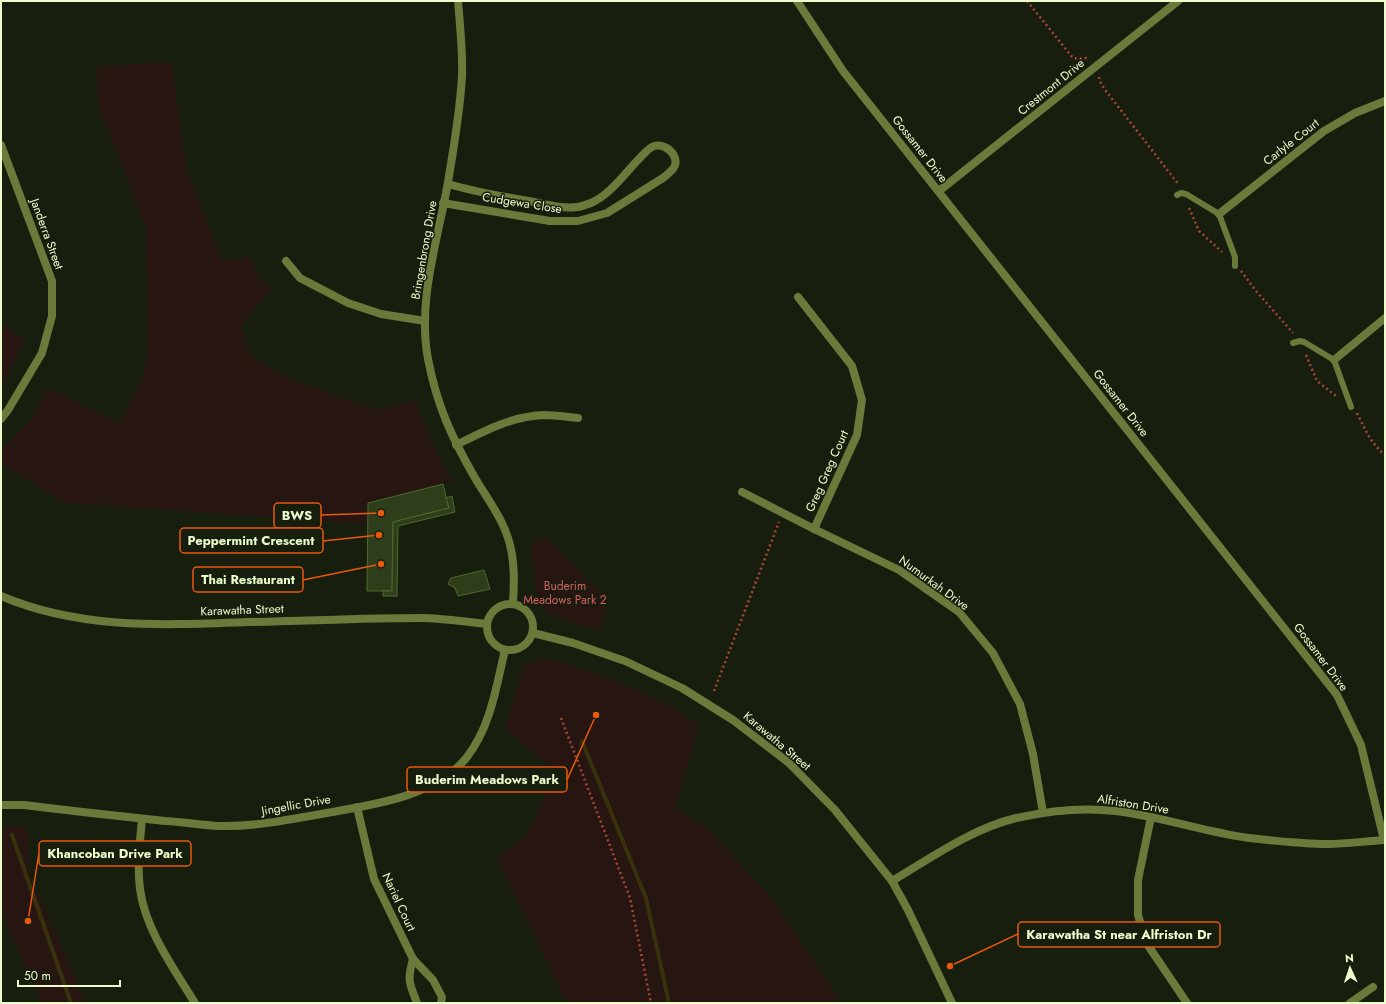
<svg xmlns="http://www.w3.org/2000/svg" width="1386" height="1004" font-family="Jost,sans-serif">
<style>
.green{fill:#271511}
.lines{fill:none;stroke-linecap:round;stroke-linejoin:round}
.stream{stroke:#38320c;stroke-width:4}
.building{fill:#2f3e1a;stroke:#50682e}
.path{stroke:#a94734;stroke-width:2.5;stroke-dasharray:2 3;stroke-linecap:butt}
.service{stroke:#6a7a3b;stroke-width:6}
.minor{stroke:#6a7a3b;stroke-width:8}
.tertiary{stroke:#6a7a3b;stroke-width:8}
.labels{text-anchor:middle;stroke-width:3;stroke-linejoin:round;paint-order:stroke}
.street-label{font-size:12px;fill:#ecfccd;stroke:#171e0d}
.park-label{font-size:12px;fill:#d75e62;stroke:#171e0d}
.leader{fill:none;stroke:#e8590c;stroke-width:1.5}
.callout-dot{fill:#e8590c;stroke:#171e0d;stroke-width:1.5}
.callout{fill:#171e0d;stroke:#e8590c;stroke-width:1.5}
.callout-label{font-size:13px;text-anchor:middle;font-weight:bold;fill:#ecfccd}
</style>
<rect width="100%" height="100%" fill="#171e0d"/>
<g class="green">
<path d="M171 62 187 171 222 260 250 257 261 282 272 287 242 325 249 355 288 378 377 410 416 400C422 425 440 459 453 481L367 502V524L66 503 1 464V450L32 419 47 388 120 424 143 378 148 347 146 228 99 107 96 66Z"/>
<path d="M1 325 25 339 1 388Z"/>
<path d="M546 537 608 601 599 631 565 620 547 611 537 596 530 545Z"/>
<path d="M538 659H551L601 675 667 704 699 725 675 808 707 828 769 895 836 994 840 1003H567L497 858 527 835 556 772 505 729 520 677 526 665Z"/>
<path d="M1 826 27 827 31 878 86 1003H41L1 912Z"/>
</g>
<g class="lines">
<g class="stream">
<path d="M582 741 646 898 669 1003"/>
<path d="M12 835 71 1003"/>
</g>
</g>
<g class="building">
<path d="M443 484 449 508 393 522 392 591H367L368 503Z"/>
<path d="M452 496 455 512 398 526 397 596H383V591H392L393 522 449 508 446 498Z"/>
<path d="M484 570 490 589 458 596 455 588 448 584 451 578Z"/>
</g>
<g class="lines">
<g class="path">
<path d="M1027 1 1073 58 1078 59 1086 58 1088 60"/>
<path d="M1099 77 1101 84 1106 91 1179 185"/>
<path d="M1189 208 1199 231 1222 252"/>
<path d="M1241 271 1256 291 1293 333"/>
<path d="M1306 355 1317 381 1336 396"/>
<path d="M1357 413C1365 429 1371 444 1385 455"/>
<path d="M714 691 779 522"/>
<path d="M561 718 630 898 651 1003"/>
</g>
<g class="service">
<path d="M1177 195 1181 193 1186 194 1219 214 1235 257V266"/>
<path d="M1293 343 1300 341 1304 342 1334 360 1351 407"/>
</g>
<g class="minor">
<path d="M458 1C460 26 463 51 462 76 460 112 454 147 448 182 438 240 417 300 428 359 437 406 452 438 475 478 488 500 504 520 510 545 515 565 514 584 513 604"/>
<path d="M797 1 843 71 1337 695 1361 745 1384 840"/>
<path d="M1 145 52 281V316L42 353 8 410 1 419"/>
<path d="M939 191 1178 1"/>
<path d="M443 203 550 221H578L607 213 663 178C672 171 680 165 673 154 669 148 661 144 654 146 648 148 641 157 636 162 623 176 609 195 591 203 587 204 581 207 577 207 563 209 548 205 534 202 505 197 476 192 448 184"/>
<path d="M1219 214 1324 131 1355 113 1385 101"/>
<path d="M286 261 300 278 348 303 381 314 425 321"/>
<path d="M798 297 852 366 862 400 857 435 814 529"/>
<path d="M1334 360 1385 318"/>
<path d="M456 445C484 431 512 416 544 415 555 415 567 417 578 418"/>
<path d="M742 492 814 529 899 570 959 612 993 653 1020 704 1033 754 1043 813"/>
<path d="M357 807 374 879 413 959 433 980 442 997 441 1003"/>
<path d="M1151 817 1138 880V915L1147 944 1187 1003"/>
<path d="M142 819C140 842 137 865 140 889 145 929 174 969 195 1003"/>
<path d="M413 959C407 981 409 982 417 1003"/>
<path d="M1350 1003 1373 987"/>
</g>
<g class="tertiary">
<path d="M1 596C81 630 164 625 248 622 306 621 363 618 421 618 443 618 465 622 487 624"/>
<circle cx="510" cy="627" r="23"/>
<path d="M533 633 573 643 625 661 682 688 733 720 789 763 835 810 892 881 908 910 952 1003"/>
<path d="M1 805H24C71 811 118 816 165 821 183 822 201 825 219 826 253 827 287 820 321 814 369 805 435 798 467 757 491 726 496 687 505 650"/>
<path d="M892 881C931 858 971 829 1016 818 1048 811 1082 807 1115 811 1160 816 1204 832 1249 838 1275 841 1302 844 1328 844 1346 844 1366 841 1385 840"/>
</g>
</g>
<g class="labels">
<g class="street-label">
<text transform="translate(1051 87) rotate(-39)" y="4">Crestmont Drive</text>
<text transform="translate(1291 142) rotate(-38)" y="4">Carlyle Court</text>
<text transform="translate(920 149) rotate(52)" y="4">Gossamer Drive</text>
<text transform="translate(522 203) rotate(9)" y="4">Cudgewa Close</text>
<text transform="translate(47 234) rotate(70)" y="4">Janderra Street</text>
<text transform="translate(424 250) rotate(-80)" y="4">Bringenbrong Drive</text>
<text transform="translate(1121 403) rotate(52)" y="4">Gossamer Drive</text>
<text transform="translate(827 471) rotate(-66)" y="4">Greg Greg Court</text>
<text transform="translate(934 583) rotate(36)" y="4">Numurkah Drive</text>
<text transform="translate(242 610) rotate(-2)" y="4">Karawatha Street</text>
<text transform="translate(1321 657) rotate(53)" y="4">Gossamer Drive</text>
<text transform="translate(777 741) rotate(40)" y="4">Karawatha Street</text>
<text transform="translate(1133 804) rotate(9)" y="4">Alfriston Drive</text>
<text transform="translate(296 805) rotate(-10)" y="4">Jingellic Drive</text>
<text transform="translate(399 902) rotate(65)" y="4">Nariel Court</text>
</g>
<g class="park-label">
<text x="565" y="590">Buderim<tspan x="565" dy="14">Meadows Park 2</tspan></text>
</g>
</g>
<path class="leader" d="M381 513L321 515M379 535L323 541M381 564L303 580M596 715L567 780M28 921L39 853M950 966L1018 934"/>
<g class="callout-dot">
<circle cx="381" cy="513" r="4"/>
<circle cx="379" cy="535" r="4"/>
<circle cx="381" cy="564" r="4"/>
<circle cx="596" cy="715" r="4"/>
<circle cx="28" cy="921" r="4"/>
<circle cx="950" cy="966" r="4"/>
</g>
<g class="callout">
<rect x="274" y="503" width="47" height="25" rx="4"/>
<rect x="180" y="528" width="143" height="25" rx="4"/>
<rect x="193" y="567" width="110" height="25" rx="4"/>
<rect x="407" y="767" width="160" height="25" rx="4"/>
<rect x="39" y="841" width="152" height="25" rx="4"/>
<rect x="1018" y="922" width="202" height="25" rx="4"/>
</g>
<g class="callout-label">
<text x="297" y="520">BWS</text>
<text x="251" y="545">Peppermint Crescent</text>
<text x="248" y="584">Thai Restaurant</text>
<text x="487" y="784">Buderim Meadows Park</text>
<text x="115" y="858">Khancoban Drive Park</text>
<text x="1119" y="939">Karawatha St near Alfriston Dr</text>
</g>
<rect width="1386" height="1004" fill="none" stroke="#ecfccd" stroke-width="4"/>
<g transform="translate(1350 968) rotate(357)" stroke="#171e0d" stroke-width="3" paint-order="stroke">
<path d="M0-3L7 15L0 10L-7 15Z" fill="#ecfccd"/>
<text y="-6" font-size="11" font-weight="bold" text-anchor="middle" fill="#ecfccd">N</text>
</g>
<path d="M18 980v6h102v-6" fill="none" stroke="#ecfccd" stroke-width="2"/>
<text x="24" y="980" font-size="12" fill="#ecfccd" stroke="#171e0d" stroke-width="3" paint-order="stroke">50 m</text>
</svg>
